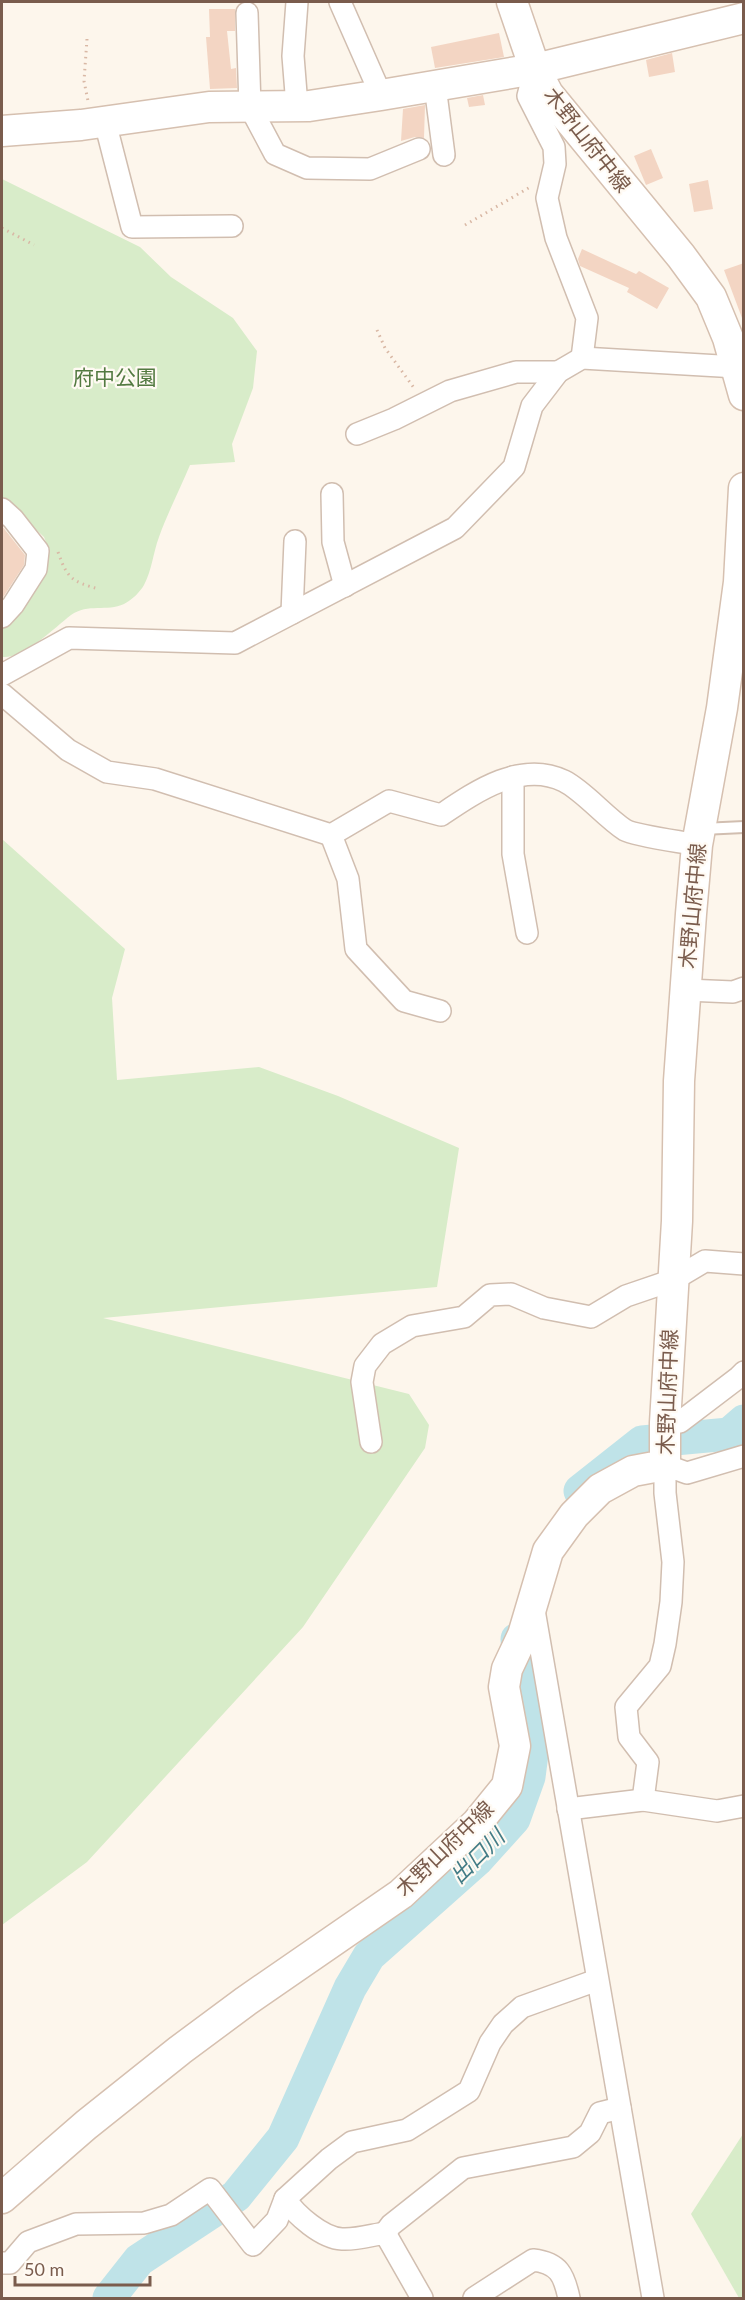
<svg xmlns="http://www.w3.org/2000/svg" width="745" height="2300" font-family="Lato,'Noto Sans JP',sans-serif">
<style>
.green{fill:#d8ecc9}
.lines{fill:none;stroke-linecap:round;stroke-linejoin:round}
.river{stroke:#bfe3e8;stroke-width:33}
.building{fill:#f3d5c3}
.lane-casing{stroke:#d1beb0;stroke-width:14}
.street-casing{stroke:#d1beb0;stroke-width:24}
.secondary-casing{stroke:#d6c0b0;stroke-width:33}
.path{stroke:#d9b8a5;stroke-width:3;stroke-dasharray:1.5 4.5;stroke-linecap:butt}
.lane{stroke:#fff;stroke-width:10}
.street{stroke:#fff;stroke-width:21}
.secondary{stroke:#fff;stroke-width:30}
.labels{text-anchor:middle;stroke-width:4.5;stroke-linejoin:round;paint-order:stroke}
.street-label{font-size:21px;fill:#7a5c4d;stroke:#fffaf3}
.park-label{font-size:21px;fill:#537a41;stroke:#fffaf3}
.water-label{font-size:22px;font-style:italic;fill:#437c86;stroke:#fffaf3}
</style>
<rect width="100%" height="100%" fill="#fdf6ec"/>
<g class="green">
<path d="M2 179 140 247 171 277 233 318 257 351 253 388 232 444 235 462 190 465C180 489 168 512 159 537 153 553 152 570 144 585 140 592 132 600 124 604 107 612 88 603 71 615 54 628 24 659 2 657V629L46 564 49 550 44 537 2 498Z"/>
<path d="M2 839 125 949 112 998 117 1080 259 1067 338 1096 459 1148 437 1287 103 1318 409 1394 429 1425 425 1448 303 1627 87 1862 2 1925Z"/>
<path d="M743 2134 744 2298H739L691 2214Z"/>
</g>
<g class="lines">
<g class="river">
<path d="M580 1491 642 1442 729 1434 744 1421"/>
<path d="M109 2298 139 2260 236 2196 283 2138 350 1988 369 1956 477 1860 514 1819 529 1777 533 1746 532 1726 520 1686 517 1639"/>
</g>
</g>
<g class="building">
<path d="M209 9H235V31H227L231 69 236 68 237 88 210 89 206 37H210Z"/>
<path d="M499 33 504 57 435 68 431 47Z"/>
<path d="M672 53 675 72 649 77 646 60Z"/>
<path d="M483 95 485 105 469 107 467 98Z"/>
<path d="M425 105 424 138 415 137 401 141 403 109Z"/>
<path d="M651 149 663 178 646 185 634 156Z"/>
<path d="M708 180 713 209 694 212 689 184Z"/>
<path d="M582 249 636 274 639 271 669 288 657 309 627 292 629 288 580 266 578 259Z"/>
<path d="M744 263V318H742L724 270Z"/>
<path d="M2 526 25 555 24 565 2 599Z"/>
</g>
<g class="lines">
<defs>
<path id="lane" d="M702 829 744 827"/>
<g id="street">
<path d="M340 2 381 95"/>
<path d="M247 13 250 107 275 154 307 168 370 169 419 149"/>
<path d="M535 69 528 96 554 147 555 164 547 198 556 238 587 318 582 358"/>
<path d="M435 86 444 155"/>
<path d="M297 106 293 56 297 2"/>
<path d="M105 122 132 227 232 226"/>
<path d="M357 434 394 419 450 391 516 372H558"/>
<path d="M332 494 333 542 345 586"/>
<path d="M2 509 13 519 38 551 36 569 13 605 2 617"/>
<path d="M292 613 295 541"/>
<path d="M2 675 69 638 235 643 455 528 514 467 532 406 558 372 582 358 737 367 744 362"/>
<path d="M2 694 68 750 107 772 155 779 331 835 389 801 441 815C475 792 521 760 564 781 584 791 605 817 625 830 636 836 683 842 697 845"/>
<path d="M513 777V854L527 933"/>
<path d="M331 835 348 879 356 949 404 1001 440 1011"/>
<path d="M686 990 733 992 744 988"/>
<path d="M665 1423 680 1422 739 1377 744 1372"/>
<path d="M371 1442 362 1382 365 1366 382 1344 412 1326 464 1317 490 1295 511 1294 544 1308 591 1317 626 1296 673 1280 705 1261 744 1264"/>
<path d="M534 1610 653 2298"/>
<path d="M643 1800 648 1762 629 1737 626 1707 660 1666 665 1644 671 1602 673 1562 665 1493V1465L687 1473 744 1456"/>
<path d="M568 1809 643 1800 717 1811 744 1806"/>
<path d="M285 2199C296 2215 322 2238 342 2239 356 2240 372 2235 385 2233L422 2298"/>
<path d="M385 2233 391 2225 463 2168 573 2147 590 2133 600 2113 620 2108"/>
<path d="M2 2263H10L28 2242 76 2224 144 2223 171 2215 210 2189 253 2245 277 2220 285 2199 329 2159 352 2142 407 2130 469 2091 490 2043 503 2024 522 2007 597 1980"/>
<path d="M474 2298 533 2260C559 2263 564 2275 569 2298"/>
</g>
<g id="secondary">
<path d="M512 2 535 69 548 94 681 256 711 297 728 338 744 395"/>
<path d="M2 131 81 125 209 107 309 106 381 95 535 69 744 18"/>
<path d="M2 2198 86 2125 180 2050 246 2001 401 1894 477 1823 507 1786 515 1746 504 1687 507 1669 523 1635 548 1551 574 1515 600 1489 633 1471 665 1465V1423L677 1221 679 1081 691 914 697 845 722 708 739 582 744 488"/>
</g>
</defs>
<use href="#lane" class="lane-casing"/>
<use href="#street" class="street-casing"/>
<use href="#secondary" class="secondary-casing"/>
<g class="path">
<path d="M87 39 84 81 88 101"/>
<path d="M465 225 532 186"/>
<path d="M2 228 34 245"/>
<path d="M377 330 385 348 414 388"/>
<path d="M58 552C67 578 72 582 99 589"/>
</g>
<use href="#lane" class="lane"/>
<use href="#street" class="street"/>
<use href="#secondary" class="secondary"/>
</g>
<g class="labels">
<g class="street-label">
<text transform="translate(587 140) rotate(52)" y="7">木野山府中線</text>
<text transform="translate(693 906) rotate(-85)" y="7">木野山府中線</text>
<text transform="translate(668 1392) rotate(-88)" y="7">木野山府中線</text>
<text transform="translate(445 1849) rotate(-44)" y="7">木野山府中線</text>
</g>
<g class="park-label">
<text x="115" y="385">府中公園</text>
</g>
<g class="water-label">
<text transform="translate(477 1856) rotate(-45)" y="8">出口川</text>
</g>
</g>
<rect width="745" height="2300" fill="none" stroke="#7a5c4d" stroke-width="6"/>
<path d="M15 2276v9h135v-9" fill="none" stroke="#7a5c4d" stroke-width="3"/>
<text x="24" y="2276" font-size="18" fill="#7a5c4d" stroke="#fffaf3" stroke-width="4.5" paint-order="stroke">50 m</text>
</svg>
